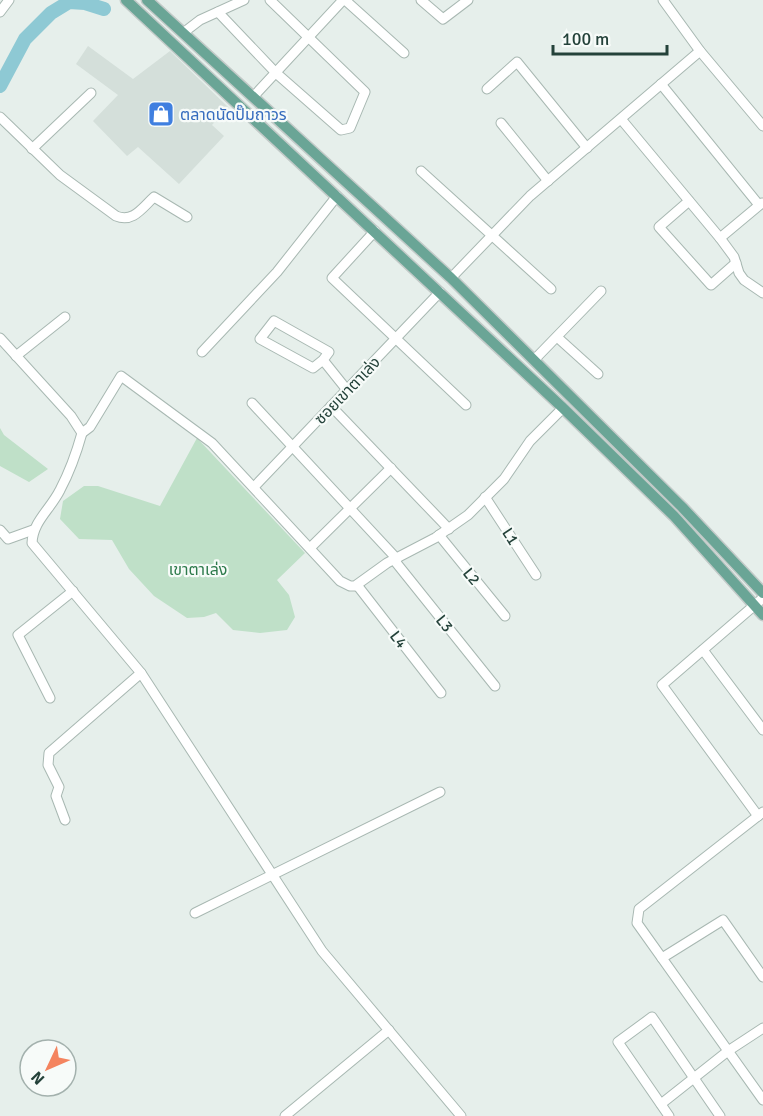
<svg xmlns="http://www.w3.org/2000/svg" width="763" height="1116" font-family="Signika,'Noto Sans Thai',sans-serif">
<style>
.built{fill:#d4dfda}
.green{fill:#bfe0c8}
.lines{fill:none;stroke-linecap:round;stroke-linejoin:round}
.river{stroke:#8ec9d4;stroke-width:14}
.minor-casing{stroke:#a8b8b2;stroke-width:11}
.major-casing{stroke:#c2cac8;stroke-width:13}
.minor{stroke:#fff;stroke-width:9}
.major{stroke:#6aa596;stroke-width:10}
.labels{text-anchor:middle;stroke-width:4.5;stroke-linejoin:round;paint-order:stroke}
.shop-label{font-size:16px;fill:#366cbe;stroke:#f7fbf9;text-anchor:start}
.street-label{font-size:16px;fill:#24423a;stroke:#f7fbf9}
.park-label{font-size:16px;fill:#2d7a4b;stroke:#f7fbf9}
</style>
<rect width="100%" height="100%" fill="#e6efeb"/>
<path class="built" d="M88 46 133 79 170 51 228 107 212 125 224 136 179 184 138 147 127 156 93 121 118 95 76 64Z"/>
<g class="green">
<path d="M0 428 4 435 48 469 29 482 0 466Z"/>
<path d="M197 438 305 553 277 580 289 595 295 617 287 630 260 633 233 630 216 613 204 617 187 618 154 596 129 569 112 540 79 539 60 519 63 501 84 486H98L160 506Z"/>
</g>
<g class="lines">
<path class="river" d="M0 86 25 39 51 13 69 2 85 3 104 9"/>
<defs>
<g id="minor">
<path d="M345 0 404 53"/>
<path d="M421 0 443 19 468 0"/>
<path d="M663 0 700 51 763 126"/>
<path d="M0 12 9 0"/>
<path d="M218 12 276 73 341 130 350 128 365 92 270 0"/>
<path d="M183 33 200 20 244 0"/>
<path d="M661 84 759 205"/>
<path d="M487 89 517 62 587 148"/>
<path d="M253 97 343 0"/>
<path d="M0 117 60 175 116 216C133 223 142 208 154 197L187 217"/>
<path d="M621 119 720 238 734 257 739 273 744 280 763 293"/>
<path d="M501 123 548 181"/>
<path d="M32 149 91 93"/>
<path d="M421 171 551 289"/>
<path d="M689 201 659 227 711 285 736 263"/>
<path d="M375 231 332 278 466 405"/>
<path d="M720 238 762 203"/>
<path d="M451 278 530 196 700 51"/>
<path d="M557 337 598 374"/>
<path d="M0 338 71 416 82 433C77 451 69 473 60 490 50 510 33 521 32 543L141 673 322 951 461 1116"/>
<path d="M202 352 277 272 337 196"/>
<path d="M16 356 65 317"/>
<path d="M323 360 313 368 260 339 274 321 329 352 323 360 347 390"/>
<path d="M534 360 601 291"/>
<path d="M252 403 397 559"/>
<path d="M331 406 449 529"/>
<path d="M82 433 90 427 121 376 212 443 340 581 350 586H355L387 563 435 538 468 515 504 479 530 441 563 408"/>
<path d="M254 487 440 292"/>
<path d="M485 497 536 575"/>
<path d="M0 530 8 539 33 530"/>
<path d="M439 535 505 616"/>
<path d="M310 548 391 468"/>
<path d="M394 560 495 686"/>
<path d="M357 585 441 693"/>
<path d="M703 650 763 730"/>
<path d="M50 698 18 635 73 591"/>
<path d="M763 812 639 909 637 923 763 1100"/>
<path d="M758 816 662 685 763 598"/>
<path d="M65 820 56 796 59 787 48 765 49 753 141 673"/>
<path d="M195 913 440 792"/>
<path d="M662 958 723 920 763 977"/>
<path d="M661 1104 728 1051 763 1028"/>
<path d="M285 1116 389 1030"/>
<path d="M669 1116 618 1042 652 1017 720 1116"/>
</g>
<g id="major">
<path d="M126 0 563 408 674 516 763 615"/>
<path d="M147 0 451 278 682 507 763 593"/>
</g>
</defs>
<use href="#minor" class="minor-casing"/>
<use href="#major" class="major-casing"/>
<use href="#minor" class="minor"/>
<use href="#major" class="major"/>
</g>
<defs>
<symbol id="shop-square" viewBox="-11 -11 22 22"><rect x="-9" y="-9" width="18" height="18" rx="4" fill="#3f7fe0" stroke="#f7fbf9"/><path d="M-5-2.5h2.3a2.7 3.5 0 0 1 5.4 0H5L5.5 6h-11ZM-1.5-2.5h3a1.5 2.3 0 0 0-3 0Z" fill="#fff"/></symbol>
</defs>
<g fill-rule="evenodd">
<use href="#shop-square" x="146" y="99" width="30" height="30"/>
</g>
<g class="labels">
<g class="shop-label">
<text x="180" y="120">ตลาดนัดปั๊มถาวร</text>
</g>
<g class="street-label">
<text transform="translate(347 390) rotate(-46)" y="6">ซอยเขาตาเล่ง</text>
<text transform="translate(511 536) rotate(57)" y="6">L1</text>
<text transform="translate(472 576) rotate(51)" y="6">L2</text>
<text transform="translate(445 623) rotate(51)" y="6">L3</text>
<text transform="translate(399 639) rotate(52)" y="6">L4</text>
</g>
<g class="park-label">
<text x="198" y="575">เขาตาเล่ง</text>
</g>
</g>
<g transform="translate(48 1068) rotate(226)"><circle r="28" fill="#f7fbf9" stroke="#a3b1ad" stroke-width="1.5"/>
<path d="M0-4.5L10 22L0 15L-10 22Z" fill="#f4845f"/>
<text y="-9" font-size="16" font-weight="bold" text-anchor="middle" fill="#24423a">N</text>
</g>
<path d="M553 45v9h114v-9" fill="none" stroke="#24423a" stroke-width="3"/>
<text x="562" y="45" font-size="18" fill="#24423a" stroke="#f7fbf9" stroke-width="4.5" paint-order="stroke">100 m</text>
</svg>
